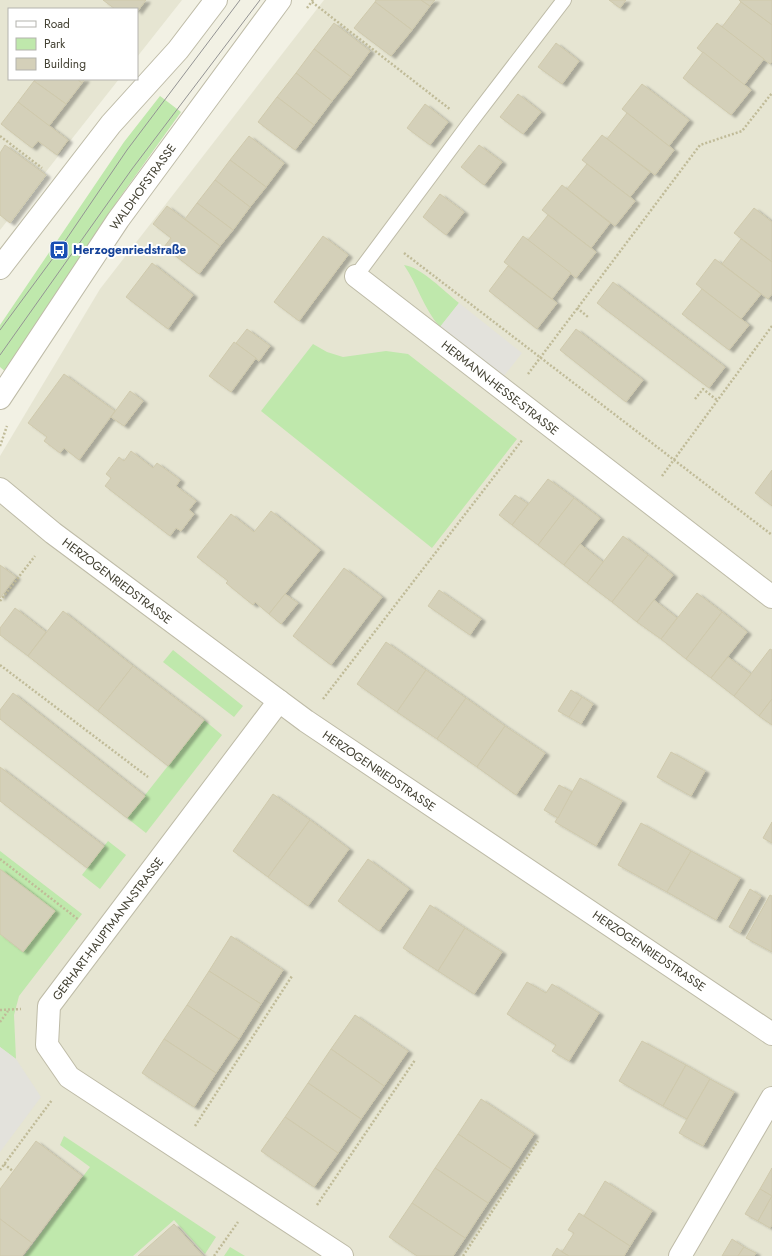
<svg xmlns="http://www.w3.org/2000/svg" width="772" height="1256" font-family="Jost,sans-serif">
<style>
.residential{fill:#e6e5d2}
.green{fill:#bfe8ac}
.parking{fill:#e3e2dc}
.building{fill:#d4d0b9;stroke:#cfc9ac;filter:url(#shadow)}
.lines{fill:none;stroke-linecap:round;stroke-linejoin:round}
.service-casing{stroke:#bebba7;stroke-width:16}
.minor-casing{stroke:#bebba7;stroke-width:24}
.tertiary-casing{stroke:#bebba7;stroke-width:24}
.path{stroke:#c0bb98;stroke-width:2.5;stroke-dasharray:2 2;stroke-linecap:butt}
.service{stroke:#fff;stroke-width:14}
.minor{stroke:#fff;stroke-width:22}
.tertiary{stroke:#fff;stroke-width:22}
.tram{stroke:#949494;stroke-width:1}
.labels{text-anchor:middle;stroke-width:4;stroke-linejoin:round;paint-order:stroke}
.street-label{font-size:12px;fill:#444234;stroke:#fff}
.transit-label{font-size:12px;font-weight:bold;fill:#164399;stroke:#fff;text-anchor:start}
</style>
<defs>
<filter id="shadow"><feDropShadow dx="4.5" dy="2.5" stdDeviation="1" flood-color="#0004"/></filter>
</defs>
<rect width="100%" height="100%" fill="#f2f1e4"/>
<g class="residential">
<path d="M0 0H182L137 57V9H9V79H119L0 230Z"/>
<path d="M324 0H772V1256H0V456L100 289Z"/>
</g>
<g class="green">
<path d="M160 96 181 112 118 200 7 373 0 367V325L124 142Z"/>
<path d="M404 265C421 267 445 292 459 303L440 327C423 308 418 285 404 265Z"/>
<path d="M313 344 327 352 343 357 386 351 408 354 517 439 432 548 261 411Z"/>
<path d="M173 650 243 706 234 717 163 662Z"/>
<path d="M204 720 222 735 146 833 127 818Z"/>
<path d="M108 841 126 855 100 889 82 875Z"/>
<path d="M0 851 82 914 19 996 14 1015 16 1059 0 1047Z"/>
<path d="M64 1136 216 1237 205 1254 174 1220 133 1256H24L90 1167 60 1145Z"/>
<path d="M230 1247 245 1256H224Z"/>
</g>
<g class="parking">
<path d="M459 303 522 353 504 376 440 327Z"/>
<path d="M0 1047 16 1059 41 1097 0 1152Z"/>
</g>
<g class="building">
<path d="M103 0H146L137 12V9H115Z"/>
<path d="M376 0H421L430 6 412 30 375 2Z"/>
<path d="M421 0H435L430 6Z"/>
<path d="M609 0H626L620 8Z"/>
<path d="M739 0H772V25L741 2Z"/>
<path d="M375 2 412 30 391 56 354 28Z"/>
<path d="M741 2 772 25V62L770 64 722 27Z"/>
<path d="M334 23 370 51 351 77 314 49Z"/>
<path d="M717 23 764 59 744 85 697 48Z"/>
<path d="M556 43 579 61 562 84 538 67Z"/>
<path d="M314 49 351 77 332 101 296 73Z"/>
<path d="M703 52 751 90 731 115 683 78Z"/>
<path d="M296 73 332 101 314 125 277 97Z"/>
<path d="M36 79H77L82 83 66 104 34 81Z"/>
<path d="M77 79H85L82 83Z"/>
<path d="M34 81 66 104 49 126 18 102Z"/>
<path d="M642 84 689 120 669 146 622 109Z"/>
<path d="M518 94 541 112 523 134 500 117Z"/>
<path d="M277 97 314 125 295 150 258 122Z"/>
<path d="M18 102 68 140 57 155 38 141 32 148 1 124Z"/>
<path d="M425 104 448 122 430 145 407 128Z"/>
<path d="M627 113 674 150 655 175 607 139Z"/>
<path d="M602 135 650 172 630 197 582 160Z"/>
<path d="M249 136 284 163 266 187 230 160Z"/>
<path d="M5 145 46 175 10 223 0 215V153Z"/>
<path d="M479 145 502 162 484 185 461 167Z"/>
<path d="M230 160 266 187 250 207 215 180Z"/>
<path d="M587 164 635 201 615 226 567 189Z"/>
<path d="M215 180 250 207 233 230 197 203Z"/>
<path d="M562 185 610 223 591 248 542 210Z"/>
<path d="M440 194 464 212 446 235 423 217Z"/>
<path d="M197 203 233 230 220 246 185 219Z"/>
<path d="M167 206 220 246 199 274 164 247 171 238 153 224Z"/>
<path d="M754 208 772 222V262L734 233Z"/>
<path d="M548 215 596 252 576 278 528 240Z"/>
<path d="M323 236 348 255 299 321 274 302Z"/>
<path d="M523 236 571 273 552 299 504 262Z"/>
<path d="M741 239 772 262V294L768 299 722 264Z"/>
<path d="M715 259 761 294 741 319 696 284Z"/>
<path d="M152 263 193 295 168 329 126 297Z"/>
<path d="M508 266 557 303 537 329 489 291Z"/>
<path d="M613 282 725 367 709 388 597 303Z"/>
<path d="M702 289 749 325 729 350 682 314Z"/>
<path d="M247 329 270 346 259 361 236 343Z"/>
<path d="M576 329 643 380 626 402 560 350Z"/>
<path d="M234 342 256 358 231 392 209 376Z"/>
<path d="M64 374 115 411 79 460 64 448 60 453 44 441 47 437 28 423Z"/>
<path d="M130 391 143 401 124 426 111 417Z"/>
<path d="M131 451 153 468 157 463 180 480 176 486 196 501 189 510 194 514 181 531 176 528 170 536 105 486 111 478 106 474 119 457 124 461Z"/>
<path d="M772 470V506L755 493Z"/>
<path d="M548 479 574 498 538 545 512 525Z"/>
<path d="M515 495 528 504 512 525 499 515Z"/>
<path d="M574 498 600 518 564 565 538 545Z"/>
<path d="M271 511 320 550 269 614 255 602 253 605 226 583 228 581 197 557 231 514 254 532Z"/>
<path d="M623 536 648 555 612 602 587 583Z"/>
<path d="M580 544 603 562 587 583 564 565Z"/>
<path d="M648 555 673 575 637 622 612 602Z"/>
<path d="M0 565 16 577 0 598Z"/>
<path d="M344 568 382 597 331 665 293 636Z"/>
<path d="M439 590 481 619 470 635 428 606Z"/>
<path d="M697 593 722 612 686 659 661 639Z"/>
<path d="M285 594 298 603 281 624 269 614Z"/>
<path d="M654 600 677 618 661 639 637 622Z"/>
<path d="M15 608 46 632 28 656 0 635V628Z"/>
<path d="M63 611 133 666 98 711 28 656Z"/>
<path d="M722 612 747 632 711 678 686 659Z"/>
<path d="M386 642 426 670 397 712 357 684Z"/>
<path d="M770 649 772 650V699L759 716 734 696Z"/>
<path d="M728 657 751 674 734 696 711 678Z"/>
<path d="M133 666 204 720 168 766 98 711Z"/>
<path d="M426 670 466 698 437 739 397 712Z"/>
<path d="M571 690 582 697 569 717 558 711Z"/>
<path d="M13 693 145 796 127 818 0 719V710Z"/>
<path d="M582 697 593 704 581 724 569 717Z"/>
<path d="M466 698 505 726 477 767 437 739Z"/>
<path d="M772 699V725L759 716Z"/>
<path d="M505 726 545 753 516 795 477 767Z"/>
<path d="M671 752 705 771 691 796 657 777Z"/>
<path d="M0 767 104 846 87 868 0 801Z"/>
<path d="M580 778 622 801 596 846 555 822Z"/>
<path d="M559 785 572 792 558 818 544 810Z"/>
<path d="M273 794 310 820 268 877 233 851Z"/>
<path d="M310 820 349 849 308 906 268 877Z"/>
<path d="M772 822V843L763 838Z"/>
<path d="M641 823 691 851 667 892 618 865Z"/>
<path d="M691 851 740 878 716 920 667 892Z"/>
<path d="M368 859 409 889 379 931 338 901Z"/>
<path d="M0 869 55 911 23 952 0 934Z"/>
<path d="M750 889 761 896 740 933 729 927Z"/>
<path d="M770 895 772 896V952L746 938Z"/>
<path d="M430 905 465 928 438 971 403 948Z"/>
<path d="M465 928 502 952 474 994 438 971Z"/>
<path d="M231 936 283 970 261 1004 209 971Z"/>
<path d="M209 971 261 1004 239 1039 187 1005Z"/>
<path d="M527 982 546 993 552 984 599 1013 569 1061 552 1051 556 1045 507 1014Z"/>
<path d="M187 1005 239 1039 216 1073 164 1039Z"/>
<path d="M355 1015 408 1051 384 1086 331 1049Z"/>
<path d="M164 1039 216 1073 194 1107 142 1073Z"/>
<path d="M642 1041 686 1065 663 1106 619 1081Z"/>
<path d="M331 1049 384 1086 361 1119 308 1083Z"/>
<path d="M686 1065 710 1079 687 1119 663 1106Z"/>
<path d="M710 1079 734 1092 703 1146 679 1133Z"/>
<path d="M308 1083 361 1119 338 1153 285 1117Z"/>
<path d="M481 1099 534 1134 511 1169 458 1134Z"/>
<path d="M285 1117 338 1153 314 1187 261 1151Z"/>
<path d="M458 1134 511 1169 488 1203 435 1168Z"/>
<path d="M36 1141 82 1176 32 1243 0 1219V1189Z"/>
<path d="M435 1168 488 1203 465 1238 412 1203Z"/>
<path d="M772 1168V1196L760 1189Z"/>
<path d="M605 1181 652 1211 630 1246 584 1216Z"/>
<path d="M760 1189 772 1196 758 1221 745 1214Z"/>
<path d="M772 1196V1225L770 1228 758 1221Z"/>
<path d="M412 1203 465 1238 453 1256H417L389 1237Z"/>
<path d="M579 1213 630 1246 624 1256H569L562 1252 574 1233 568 1230Z"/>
<path d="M0 1219 32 1243 22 1256H0Z"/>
<path d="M174 1224 203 1256H138Z"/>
<path d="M732 1239 744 1247 738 1256H722Z"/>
<path d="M744 1247 756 1253 754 1256H738Z"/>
<path d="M557 1248 562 1252 569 1256H552Z"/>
</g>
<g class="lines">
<defs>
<path id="service" d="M356 276 469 124 564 0"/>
<g id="minor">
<path d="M356 276 772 597"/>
<path d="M279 701 49 1006 47 1045 69 1077 342 1256"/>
<path d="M680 1256 772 1098"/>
</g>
<g id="tertiary">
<path d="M0 268 111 124 178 50 216 0"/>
<path d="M0 398 118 220 280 0"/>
<path d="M0 489 53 533 306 721 772 1034"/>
</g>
</defs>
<use href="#service" class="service-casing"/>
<use href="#minor" class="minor-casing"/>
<use href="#tertiary" class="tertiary-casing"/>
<g class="path">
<path d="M312 2 451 110"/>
<path d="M307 8 313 0"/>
<path d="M0 136 42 168"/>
<path d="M404 253 772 535"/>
<path d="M577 308 588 317"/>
<path d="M528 374 700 145 742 131 772 93"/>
<path d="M695 399 703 389 717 400"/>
<path d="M0 446 7 426"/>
<path d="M662 476 772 326"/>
<path d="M0 601 35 556"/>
<path d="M0 665 148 777"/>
<path d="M323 699 523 439"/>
<path d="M0 859 79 920"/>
<path d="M0 1010 21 1009"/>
<path d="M0 1022 8 1011"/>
<path d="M195 1126 292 976"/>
<path d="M4 1164 13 1171"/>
<path d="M0 1170 52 1100"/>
<path d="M317 1205 415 1060"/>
<path d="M214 1256 238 1222"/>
<path d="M463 1256 538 1141"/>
</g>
<use href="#service" class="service"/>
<use href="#minor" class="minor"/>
<use href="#tertiary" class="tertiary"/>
<g class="tram">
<path d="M0 330 59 250 127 150 240 0"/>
<path d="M0 355 132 169 260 0"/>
</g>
</g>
<defs>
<symbol id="bus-square" viewBox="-11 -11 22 22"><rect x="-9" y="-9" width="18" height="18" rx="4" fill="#1a4fb4" stroke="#fff"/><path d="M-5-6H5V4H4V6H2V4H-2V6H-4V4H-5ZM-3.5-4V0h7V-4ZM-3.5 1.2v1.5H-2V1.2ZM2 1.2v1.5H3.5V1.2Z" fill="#fff"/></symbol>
</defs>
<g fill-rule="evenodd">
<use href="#bus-square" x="48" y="239" width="22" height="22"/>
</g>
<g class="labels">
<g class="street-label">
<text transform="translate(143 187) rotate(-54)" y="4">WALDHOFSTRASSE</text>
<text transform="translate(500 388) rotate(38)" y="4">HERMANN-HESSE-STRASSE</text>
<text transform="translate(117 581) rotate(37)" y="4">HERZOGENRIEDSTRASSE</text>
<text transform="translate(379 771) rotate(34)" y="4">HERZOGENRIEDSTRASSE</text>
<text transform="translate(108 929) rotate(-53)" y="4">GERHART-HAUPTMANN-STRASSE</text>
<text transform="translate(649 951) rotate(34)" y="4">HERZOGENRIEDSTRASSE</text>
</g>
<g class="transit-label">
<text x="73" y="254">Herzogenriedstraße</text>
</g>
</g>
<rect x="8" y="8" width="130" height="72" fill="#ffffff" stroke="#b4b3ae"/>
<rect x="16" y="21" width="20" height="6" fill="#ffffff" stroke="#b4b3ae"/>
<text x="44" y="28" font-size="12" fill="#444234">Road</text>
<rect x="16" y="38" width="20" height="12" fill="#bfe8ac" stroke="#b4b3ae"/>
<text x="44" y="48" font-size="12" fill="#444234">Park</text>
<rect x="16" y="58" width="20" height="12" fill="#d4d0b9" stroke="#b4b3ae"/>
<text x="44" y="68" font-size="12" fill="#444234">Building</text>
</svg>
